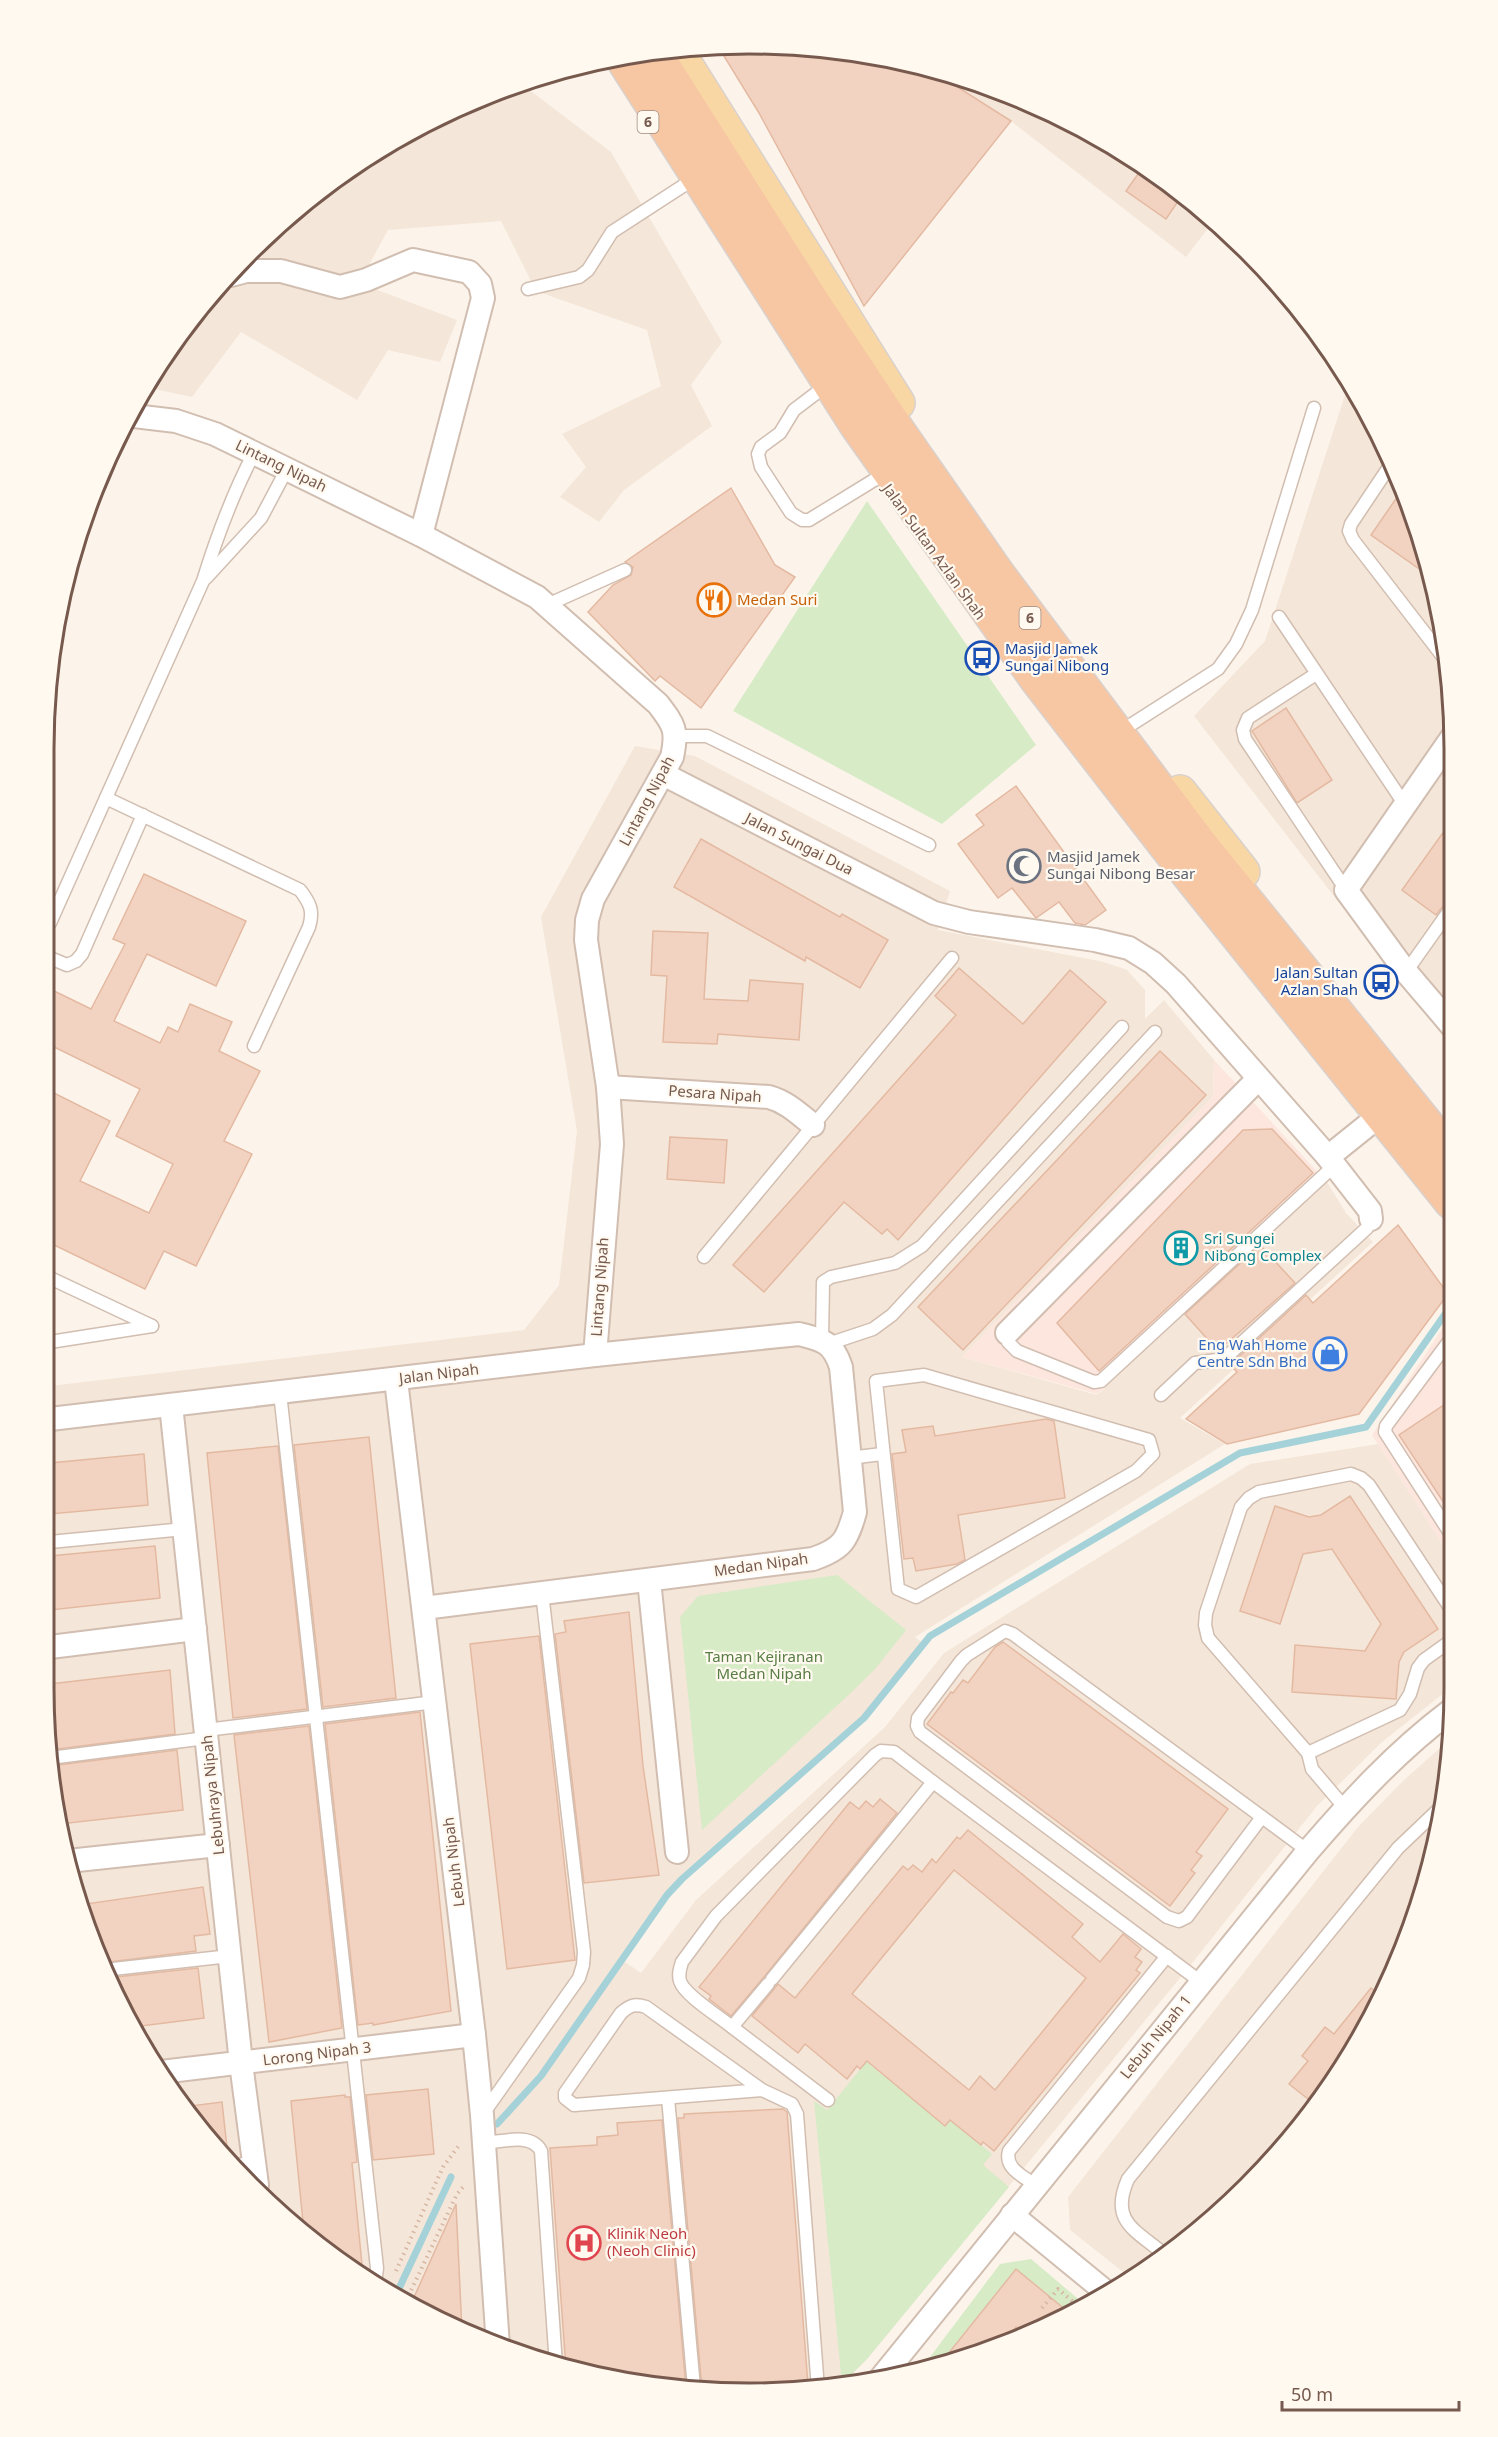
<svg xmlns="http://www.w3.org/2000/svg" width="1498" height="2437" font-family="'Noto Sans',sans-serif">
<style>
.residential{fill:#f4e6d8}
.commercial{fill:#fce6de}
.green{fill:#d7ebc7}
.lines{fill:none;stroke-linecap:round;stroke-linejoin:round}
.stream{stroke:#a4d2d8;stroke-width:7}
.building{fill:#f2d3c1;stroke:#e4b9a2;stroke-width:1.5;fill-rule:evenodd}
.service-casing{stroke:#d1beb1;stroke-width:15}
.minor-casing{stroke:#d1beb1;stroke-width:26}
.primary-casing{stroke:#d9d1cd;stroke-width:36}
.trunk-casing{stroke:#d9d1cd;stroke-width:36}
.path{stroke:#d7b6a4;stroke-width:4;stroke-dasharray:1.5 4.5;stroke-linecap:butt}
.service{stroke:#fff;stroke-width:12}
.minor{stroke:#fff;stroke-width:22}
.primary{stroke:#f9d7a4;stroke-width:33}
.trunk{stroke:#f7c6a3;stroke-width:33}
.labels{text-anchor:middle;stroke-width:4.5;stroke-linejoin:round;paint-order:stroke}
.shield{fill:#fff9f0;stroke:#a08a7e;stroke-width:1.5}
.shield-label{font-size:14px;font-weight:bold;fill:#775a4d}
.street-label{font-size:15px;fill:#775a4d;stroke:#fff9f0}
.food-label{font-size:15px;fill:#c56008;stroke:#fff9f0;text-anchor:start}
.transit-label{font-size:15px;fill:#164399;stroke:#fff9f0;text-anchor:start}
.worship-label{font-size:15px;fill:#5b616d;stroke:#fff9f0;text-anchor:start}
.culture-label{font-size:15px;fill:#0d838f;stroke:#fff9f0;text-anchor:start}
.shop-label{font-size:15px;fill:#366cbe;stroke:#fff9f0;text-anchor:end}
.park-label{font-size:15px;fill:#577d44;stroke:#fff9f0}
.health-label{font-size:15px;fill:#be3a42;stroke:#fff9f0;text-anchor:start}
.rim{fill:none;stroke:#775a4d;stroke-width:3}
</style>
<rect width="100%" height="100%" fill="#fcf4ea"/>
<g class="residential">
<path d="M926 67 1061 116 1178 189 1213 222 1186 257 1011 121Z"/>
<path d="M519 82 611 152 722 342 691 385 712 426 624 490 599 522 560 497 586 467 562 434 661 386 647 330 536 291 501 221 388 230 359 283 457 320 440 362 388 350 357 400 241 332 192 397 150 388 189 320 284 219 396 138Z"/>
<path d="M1351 384 1360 397 1417 523 1453 703 1452 1048 1194 716 1265 641 1345 395Z"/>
<path d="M635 746 695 756 950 891 938 930 1104 962 1127 970 1145 990V1019L1164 1000 1214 1060 1213 1097 962 1357 1097 1395 1327 1182 1346 1213 1373 1242 1180 1418 1225 1444 915 1637 923 1644 864 1718 682 1879 667 1895 622 1960 641 1973 696 1900 885 1727 944 1653 1250 1464 1378 1444 1449 1554V1689L1382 1742 1317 1806 1193 1962 867 2359 838 2388 749 2393 612 2380 523 2356 437 2321 320 2248 189 2117 116 2000 81 1914 50 1780V1386L524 1330 559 1285 577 1131 541 917Z"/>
<path d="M1449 1740V1780L1401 1958 1309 2117 1248 2187 1141 2274 1132 2279 1070 2230 1068 2197 1358 1827 1404 1780Z"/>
</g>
<g class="commercial">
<path d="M1214 1060 1327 1182 1097 1394 962 1357 1213 1097Z"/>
<path d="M1450 1317 1449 1554 1372 1435Z"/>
</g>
<g class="green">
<path d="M867 501 1036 745 942 824 733 711Z"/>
<path d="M837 1575 906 1630 876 1668 855 1689 702 1830 680 1617 698 1596Z"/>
<path d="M877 2049 881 2053 871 2065 881 2074 886 2068 898 2079 894 2084 907 2095 922 2087 913 2099 945 2126 956 2114 963 2130 992 2154 983 2165 1009 2187 867 2359 842 2384 814 2101 827 2110Z"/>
<path d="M1031 2259 1083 2303 975 2356 921 2369 1000 2264Z"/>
</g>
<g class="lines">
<g class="stream">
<path d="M497 2124 541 2076 667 1895 682 1879 864 1718 930 1636 1240 1453 1366 1427 1450 1307"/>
<path d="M396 2295 451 2177"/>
</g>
</g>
<g class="building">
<path d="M795 45 926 67 1011 121 864 306 759 113 719 48Z"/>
<path d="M1143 167 1183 194 1166 219 1126 191Z"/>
<path d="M731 488 775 565 795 577 701 708 660 676 655 681 588 612 613 585 631 575 633 567 625 562Z"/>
<path d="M1402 490 1417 523 1428 575 1371 535Z"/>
<path d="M1286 708 1332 780 1297 803 1252 731Z"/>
<path d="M1016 786 1106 910 1085 925 1075 923 1059 902 1036 918 1012 888 998 898 958 844 984 825 976 815Z"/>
<path d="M1452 820V899L1446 902 1436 915 1402 890Z"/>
<path d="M701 839 840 917 842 914 888 940 860 988 806 957 805 961 674 887Z"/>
<path d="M144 874 246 921 216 986 147 954 114 1021 160 1043 168 1027 178 1032 190 1004 232 1022 219 1051 260 1071 224 1141 252 1154 196 1266 164 1251 145 1289 50 1243V1091L110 1121 80 1181 149 1213 173 1164 116 1136 140 1089 50 1045V989L91 1009 125 944 113 939Z"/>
<path d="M653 931 708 933 704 999 748 1001 750 980 803 984 799 1040 718 1034 717 1044 663 1042 667 976 651 975Z"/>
<path d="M959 968 1023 1024 1070 970 1106 1002 898 1240 887 1229 882 1234 844 1202 764 1292 733 1265 956 1015 935 996Z"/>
<path d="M1160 1051 1206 1095 963 1350 918 1307Z"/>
<path d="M1272 1129 1313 1173 1099 1371 1057 1323 1243 1130Z"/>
<path d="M670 1137 727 1140 724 1183 667 1179Z"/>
<path d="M1398 1225 1448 1294 1359 1414 1227 1444 1186 1419 1237 1372 1230 1365 1306 1295 1313 1303Z"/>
<path d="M1260 1245 1295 1283 1218 1351 1185 1314Z"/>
<path d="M1450 1401V1512L1399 1435Z"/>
<path d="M1046 1419 1054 1421 1065 1498 958 1515 965 1560 957 1564 916 1571 913 1558 904 1559 892 1454 906 1452 902 1430 933 1426 935 1436Z"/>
<path d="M369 1437 396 1698 323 1707 294 1445Z"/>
<path d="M278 1446 307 1709 233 1718 207 1453Z"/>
<path d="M144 1454 148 1505 50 1514V1463Z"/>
<path d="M1350 1496 1438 1629 1404 1652 1399 1662 1396 1699 1292 1692 1295 1645 1365 1651 1381 1624 1332 1549 1303 1554 1280 1624 1240 1611 1275 1506 1309 1517 1321 1515Z"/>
<path d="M155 1546 160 1598 50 1610V1556Z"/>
<path d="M629 1612 643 1766 659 1875 584 1883 555 1634 566 1632 564 1621Z"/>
<path d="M539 1636 575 1960 507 1969 470 1644Z"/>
<path d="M1003 1642 1228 1809 1196 1852 1202 1856 1191 1870 1195 1873 1170 1906 927 1724 951 1692 953 1693 963 1680 968 1683 995 1647Z"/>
<path d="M170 1670 175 1734 50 1750V1684Z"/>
<path d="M420 1712 451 2011 373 2025V2023L358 2025 325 1724Z"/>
<path d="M309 1726 342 2028 269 2042 234 1735Z"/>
<path d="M177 1750 183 1810 60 1824 50 1780V1766Z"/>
<path d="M880 1799 897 1813 764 1977 731 2016 709 1999 711 1996 699 1987 850 1802 859 1809 866 1801 873 1807Z"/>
<path d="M968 1830 1083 1924 1072 1937 1100 1962 1123 1934 1141 1949 1135 1957 1142 1962 1136 1970 1140 1973 994 2151 983 2142 981 2145 950 2120 945 2126 867 2061 860 2069 857 2066 847 2079 805 2044 798 2053 752 2016 778 1984 795 1998 903 1866 908 1870 913 1865 922 1872 932 1859 936 1863 957 1837 960 1839ZM954 1870 1086 1978 995 2090 980 2076 969 2090 852 1994Z"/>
<path d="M203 1887 210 1934 194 1936 196 1951 101 1963 79 1905Z"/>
<path d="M198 1968 204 2018 133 2027 116 2000 107 1978Z"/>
<path d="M1371 1988 1380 1995 1330 2081 1325 2077 1308 2099 1289 2084 1308 2061 1302 2056 1325 2027 1334 2034Z"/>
<path d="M428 2089 434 2154 373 2160 366 2095Z"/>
<path d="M345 2095V2097H350L357 2162 352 2163 363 2275 320 2248 304 2232 291 2101Z"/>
<path d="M222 2102 228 2157 189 2117 182 2107Z"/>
<path d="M783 2109 787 2112 808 2385 732 2392 702 2389 678 2118H684V2114Z"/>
<path d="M662 2120 686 2387 612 2380 566 2368 550 2148 597 2145V2137L618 2135 617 2123Z"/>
<path d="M456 2204 462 2331 437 2321 411 2304Z"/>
<path d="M1016 2269 1067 2311 1023 2333 1016 2327 1004 2342 975 2356 940 2364Z"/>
</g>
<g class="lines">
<defs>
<g id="service">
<path d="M528 289 579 277 588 270 612 232 686 184"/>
<path d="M819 391 794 410 780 433 761 447 758 454 761 467 791 513 802 520H809L879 477"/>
<path d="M1391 464 1351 524 1349 531 1353 540 1444 658"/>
<path d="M206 578 261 518 287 469"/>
<path d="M547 605 625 570"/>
<path d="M1279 617 1405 805"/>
<path d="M1316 674 1248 718 1243 730 1245 739 1346 890"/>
<path d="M1129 726 1218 669 1236 644 1252 610 1314 408"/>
<path d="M677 736H707L929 845"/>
<path d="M106 798 300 890C310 903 314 911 309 927L254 1046"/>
<path d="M50 923 203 581C217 536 232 495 254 453"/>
<path d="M50 958 67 965 76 961 82 954 143 815"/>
<path d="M1406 972 1452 907"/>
<path d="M704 1257 952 958"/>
<path d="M50 1278 152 1326"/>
<path d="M1007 1333 1008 1342 1017 1351 1094 1382 1101 1381 1335 1165"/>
<path d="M822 1340 823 1282 831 1277 895 1263 922 1246 1122 1027"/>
<path d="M50 1342 152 1326"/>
<path d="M828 1344 873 1329 892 1315 1155 1032"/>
<path d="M924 1375 1149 1440 1153 1454 1136 1471 916 1597 898 1589 876 1381Z"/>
<path d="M280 1393 377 2268 375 2283"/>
<path d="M1161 1395 1195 1363 1224 1359 1367 1228 1371 1219"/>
<path d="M849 1458 882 1454"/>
<path d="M1450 1533 1385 1432 1386 1426 1450 1340"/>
<path d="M50 1542 184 1529"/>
<path d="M1005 1631 1013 1634 1262 1817 1187 1917 1179 1921 1167 1917 920 1732 917 1726 918 1718 961 1661 967 1655Z"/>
<path d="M1449 1642 1424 1660 1418 1668 1410 1694 1400 1710 1308 1753 1208 1638 1205 1625 1206 1613 1241 1507 1249 1498 1259 1492 1351 1474 1361 1478 1369 1485 1449 1606"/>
<path d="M206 1730 435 1702"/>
<path d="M1308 1753 1312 1769 1345 1808"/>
<path d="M50 1758 206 1738"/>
<path d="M933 1782 1201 1982"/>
<path d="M1262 1817 1308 1851"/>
<path d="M104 1970 230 1956"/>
<path d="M768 1984 732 2027C720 2017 684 1995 680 1981 678 1974 680 1968 682 1962L716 1916 875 1755 881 1751 894 1752 933 1782 772 1979"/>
<path d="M732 2027 828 2100"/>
<path d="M762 2090 574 2105 565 2098V2093L621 2013C629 2006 634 2003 646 2007L762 2090 792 2104 797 2114 818 2389"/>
<path d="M668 2098 694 2388"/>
<path d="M483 2114 579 1978 583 1965 584 1952 542 1593"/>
<path d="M483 2143C502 2142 531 2132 541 2151L556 2365"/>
<path d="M237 2165 254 2163"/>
<path d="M1035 2185C1023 2176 1004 2168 1009 2151L1167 1956"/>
<path d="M1165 2255C1136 2230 1109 2222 1128 2179L1398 1848 1441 1807"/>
</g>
<g id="minor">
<path d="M231 275 246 271H281L340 287 366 280 413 260 469 272 480 284 483 298 421 535"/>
<path d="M134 416 176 421 215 434 421 535 537 597 658 704C674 725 678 730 672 757L593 899 587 920 586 940 608 1087 612 1144 595 1355"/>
<path d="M663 774 934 913 969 922 1095 940 1129 948 1153 963 1176 984 1328 1157 1370 1211 1371 1219"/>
<path d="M1452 1026 1406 972 1346 890 1453 736"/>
<path d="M608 1087 769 1097C787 1102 799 1114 813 1125"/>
<path d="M1328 1157 1374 1120"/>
<path d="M1007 1333 1258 1079"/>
<path d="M396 1380 474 2035 482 2115 498 2346"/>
<path d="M171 1405 241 2063 257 2185"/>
<path d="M50 1419 595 1355 799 1334C823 1340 833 1342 841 1367L855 1512C847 1541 842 1549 813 1559L424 1608"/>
<path d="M649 1580 677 1852"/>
<path d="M50 1647 195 1629"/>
<path d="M68 1861 218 1845"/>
<path d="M161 2072 474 2035"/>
<path d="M1012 2215 1106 2292"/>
<path d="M881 2378 1308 1851C1351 1801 1396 1752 1449 1712"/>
</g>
<g id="primary">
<path d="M676 49 898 403"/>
<path d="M1180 792 1243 872"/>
</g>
<g id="trunk">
<path d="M653 50 814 304 899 432 998 574 1198 841 1451 1154"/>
<path d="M622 58 857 426 1037 680 1179 863 1451 1202"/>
</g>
</defs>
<use href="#service" class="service-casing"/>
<use href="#minor" class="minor-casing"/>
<use href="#primary" class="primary-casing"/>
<use href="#trunk" class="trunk-casing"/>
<g class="path">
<path d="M396 2271 443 2167 460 2144"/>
<path d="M406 2301 457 2194 463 2187"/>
<path d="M1042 2308 1058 2289 1078 2306"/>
</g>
<use href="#service" class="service"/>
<use href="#minor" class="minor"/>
<use href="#primary" class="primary"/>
<use href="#trunk" class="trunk"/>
</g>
<defs>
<symbol id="restaurant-ring" viewBox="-11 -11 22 22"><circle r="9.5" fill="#fff9f0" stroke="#e8710a" stroke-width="1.5"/><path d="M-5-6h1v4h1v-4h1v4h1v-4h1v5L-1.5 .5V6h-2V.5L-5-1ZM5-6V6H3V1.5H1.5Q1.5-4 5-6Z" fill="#e8710a"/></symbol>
<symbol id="bus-ring" viewBox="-11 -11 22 22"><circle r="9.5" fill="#fff9f0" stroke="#1a4fb4" stroke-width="1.5"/><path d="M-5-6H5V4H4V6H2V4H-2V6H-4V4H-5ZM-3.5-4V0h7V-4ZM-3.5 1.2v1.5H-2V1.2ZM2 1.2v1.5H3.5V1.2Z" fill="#1a4fb4"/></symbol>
<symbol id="mosque-ring" viewBox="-11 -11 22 22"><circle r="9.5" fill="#fff9f0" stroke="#6b7280" stroke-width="1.5"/><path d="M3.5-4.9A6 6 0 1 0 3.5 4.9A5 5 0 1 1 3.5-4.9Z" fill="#6b7280"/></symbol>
<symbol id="building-ring" viewBox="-11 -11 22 22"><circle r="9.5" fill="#fff9f0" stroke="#0f9aa8" stroke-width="1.5"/><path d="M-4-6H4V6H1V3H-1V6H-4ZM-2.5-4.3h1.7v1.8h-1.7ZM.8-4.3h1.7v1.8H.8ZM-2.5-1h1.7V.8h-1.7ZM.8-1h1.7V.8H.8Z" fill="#0f9aa8"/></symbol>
<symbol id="shop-ring" viewBox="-11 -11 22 22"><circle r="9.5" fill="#fff9f0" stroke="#3f7fe0" stroke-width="1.5"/><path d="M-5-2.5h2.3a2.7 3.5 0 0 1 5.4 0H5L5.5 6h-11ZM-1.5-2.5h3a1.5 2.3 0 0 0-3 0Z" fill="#3f7fe0"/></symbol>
<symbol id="hospital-ring" viewBox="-11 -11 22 22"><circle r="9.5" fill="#fff9f0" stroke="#e0444e" stroke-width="1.5"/><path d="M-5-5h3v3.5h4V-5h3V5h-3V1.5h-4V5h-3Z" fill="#e0444e"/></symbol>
</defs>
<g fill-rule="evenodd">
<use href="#restaurant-ring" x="695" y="581" width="38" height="38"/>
<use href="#bus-ring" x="963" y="639" width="38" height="38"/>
<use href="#mosque-ring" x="1005" y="847" width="38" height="38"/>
<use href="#bus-ring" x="1362" y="963" width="38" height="38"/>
<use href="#building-ring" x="1162" y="1229" width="38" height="38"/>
<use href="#shop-ring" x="1311" y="1335" width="38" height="38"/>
<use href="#hospital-ring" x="565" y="2224" width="38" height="38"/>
</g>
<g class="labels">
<g class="shield">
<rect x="637.5" y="111" width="21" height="22" rx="4.5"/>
<rect x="1019.5" y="607" width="21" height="22" rx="4.5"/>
</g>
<g class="shield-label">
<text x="648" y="127">6</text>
<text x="1030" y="623">6</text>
</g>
<g class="street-label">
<text transform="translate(281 466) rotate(26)" y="5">Lintang Nipah</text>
<text transform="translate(934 552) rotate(54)" y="5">Jalan Sultan Azlan Shah</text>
<text transform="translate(647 801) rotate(-62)" y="5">Lintang Nipah</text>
<text transform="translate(799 844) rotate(27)" y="5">Jalan Sungai Dua</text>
<text transform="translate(715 1094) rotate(4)" y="5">Pesara Nipah</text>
<text transform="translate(600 1287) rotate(-86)" y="5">Lintang Nipah</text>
<text transform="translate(439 1374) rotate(-7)" y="5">Jalan Nipah</text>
<text transform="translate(761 1565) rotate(-8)" y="5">Medan Nipah</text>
<text transform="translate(213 1795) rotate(-96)" y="5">Lebuhraya Nipah</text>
<text transform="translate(454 1862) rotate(-97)" y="5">Lebuh Nipah</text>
<text transform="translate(1156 2037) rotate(-51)" y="5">Lebuh Nipah 1</text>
<text transform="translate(317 2054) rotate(-7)" y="5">Lorong Nipah 3</text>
</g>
<g class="food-label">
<text x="737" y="605">Medan Suri</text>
</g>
<g class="transit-label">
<text x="1005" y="654">Masjid Jamek<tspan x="1005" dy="17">Sungai Nibong</tspan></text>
<text x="1358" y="978" text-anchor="end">Jalan Sultan<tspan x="1358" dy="17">Azlan Shah</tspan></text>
</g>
<g class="worship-label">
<text x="1047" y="862">Masjid Jamek<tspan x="1047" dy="17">Sungai Nibong Besar</tspan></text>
</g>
<g class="culture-label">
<text x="1204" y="1244">Sri Sungei<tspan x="1204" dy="17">Nibong Complex</tspan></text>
</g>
<g class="shop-label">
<text x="1307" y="1350">Eng Wah Home<tspan x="1307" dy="17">Centre Sdn Bhd</tspan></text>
</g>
<g class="park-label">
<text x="764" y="1662">Taman Kejiranan<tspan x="764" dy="17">Medan Nipah</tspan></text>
</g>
<g class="health-label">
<text x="607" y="2239">Klinik Neoh<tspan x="607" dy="17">(Neoh Clinic)</tspan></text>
</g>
</g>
<path d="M0 0H1498V2437H0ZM749 54H749A695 695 0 0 1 1444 749V1688A695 695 0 0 1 749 2383H749A695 695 0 0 1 54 1688V749A695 695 0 0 1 749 54Z" fill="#fff9f0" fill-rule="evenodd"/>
<path class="rim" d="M749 54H749A695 695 0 0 1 1444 749V1688A695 695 0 0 1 749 2383H749A695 695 0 0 1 54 1688V749A695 695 0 0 1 749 54Z"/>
<path d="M1282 2401v9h177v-9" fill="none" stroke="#775a4d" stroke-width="3"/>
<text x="1291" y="2401" font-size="18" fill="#775a4d" stroke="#fff9f0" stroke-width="4.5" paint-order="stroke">50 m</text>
</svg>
